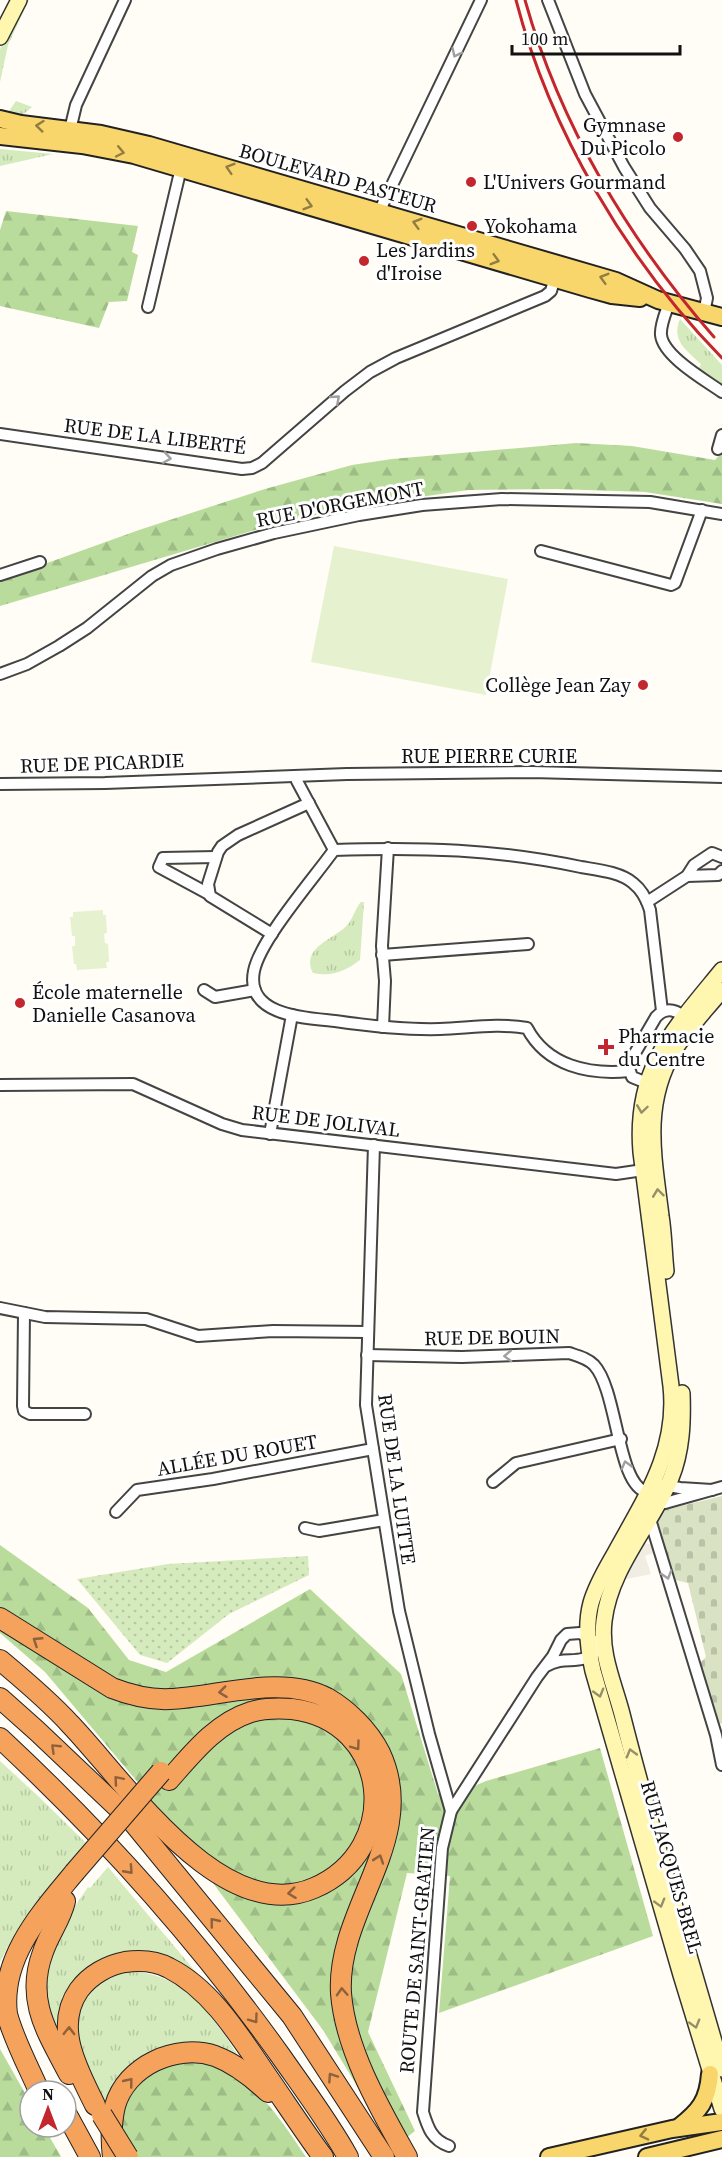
<svg xmlns="http://www.w3.org/2000/svg" width="722" height="2157" font-family="'Source Serif 4',serif">
<style>
.grass{fill:url(#grass-tufts)}
.forest{fill:url(#forest-firs)}
.cemetery{fill:url(#cemetery-stones)}
.garden{fill:url(#garden-dots)}
.pitch{fill:#e6f2cf}
.plaza{fill:#f1ede2}
.lines{fill:none;stroke-linecap:round;stroke-linejoin:round}
.street-casing{stroke:#444;stroke-width:14}
.secondary-casing{stroke:#333;stroke-width:18}
.primary-casing{stroke:#222;stroke-width:20}
.highway-casing{stroke:#222;stroke-width:22}
.street{stroke:#fff;stroke-width:10}
.secondary{stroke:#fff6b0;stroke-width:15}
.primary{stroke:#f9d66b;stroke-width:16}
.highway{stroke:#f5a25d;stroke-width:20}
.rail{stroke:#c4262e;stroke-width:3}
.highway-bridge-casing{stroke:#222;stroke-width:22;stroke-linecap:butt}
.highway-bridge{stroke:#f5a25d;stroke-width:20}
.oneway{stroke:#a0a0a0}
.oneway2{stroke:#917d42}
.oneway3{stroke:#948f68}
.oneway4{stroke:#8e613b}
.poi-dot{fill:#c4262e;stroke:#fff;stroke-width:2}
.labels{text-anchor:middle;stroke-width:6;stroke-linejoin:round;paint-order:stroke}
.poi-label{font-size:20px;fill:#111;stroke:#fff;text-anchor:start}
.street-label{font-size:20px;fill:#111;stroke:#fff}
</style>
<defs>
<pattern id="grass-tufts" width="24" height="20" patternUnits="userSpaceOnUse" patternTransform="scale(1.5)"><rect width="24" height="20" fill="#d5ebbd"/><path d="M3 7l-1-3M5 7V3M7 7l1-3M15 17l-1-3M17 17v-4M19 17l1-3" fill="none" stroke="#b6c8a1"/></pattern>
<pattern id="forest-firs" width="22" height="20" patternUnits="userSpaceOnUse" patternTransform="scale(1.5)"><rect width="22" height="20" fill="#b9dc9c"/><path d="M5 1l3.5 6h-7zM16 11l3.5 6h-7z" fill="#9ebc85"/></pattern>
<pattern id="cemetery-stones" width="16" height="16" patternUnits="userSpaceOnUse" patternTransform="scale(1.5)"><rect width="16" height="16" fill="#d9e3c4"/><path d="M2 7V4a2 2 0 0 1 4 0v3zM10 15v-3a2 2 0 0 1 4 0v3z" fill="#b9c2a7"/></pattern>
<pattern id="garden-dots" width="8" height="8" patternUnits="userSpaceOnUse" patternTransform="scale(1.5)"><rect width="8" height="8" fill="#d5ebbd"/><path d="M2 2h.1M6 6h.1" fill="none" stroke="#b6c8a1" stroke-width="1.8" stroke-linecap="round"/></pattern>
</defs>
<rect width="100%" height="100%" fill="#fffdf5"/>
<g class="grass">
<path d="M23 0H29L8 45 0 82V49Z"/>
<path d="M16 101 32 107 20 117 7 114Z"/>
<path d="M0 149 53 154 0 166Z"/>
<path d="M680 319 722 365V387L699 368 701 364C686 350 671 340 680 319Z"/>
<path d="M361 902H364L360 960C346 971 332 977 313 973 300 946 337 939 349 923 354 916 356 907 361 902Z"/>
<path d="M0 1761 38 1796 88 1845 15 1933 0 1962Z"/>
<path d="M108 1867 210 1989 178 1965 107 1959 59 2040 46 2014 44 1970 65 1921 88 1887 90 1888Z"/>
<path d="M129 1972C181 1970 216 2018 239 2058L107 2103C100 2093 91 2082 86 2071 67 2026 78 1983 129 1972Z"/>
</g>
<g class="forest">
<path d="M6 211 138 226 132 252 138 255 127 301 109 302 99 328 0 306V230Z"/>
<path d="M576 443 632 446 715 460 722 452V504L645 492 557 489 468 490 386 502 285 521 0 606V580L139 530 265 489 352 465 392 459Z"/>
<path d="M0 1545 88 1608 129 1660 166 1672 310 1589 401 1674 438 1794 451 1796 486 1781 600 1748 653 1936 439 2013 450 1876 407 1873 368 2032 415 2131 394 2147 323 2030 135 1779 45 1672 0 1633Z"/>
<path d="M0 2049 30 2102V2127H44L61 2157H0Z"/>
<path d="M190 2060C199 2062 210 2062 218 2066 259 2084 282 2122 306 2157H136L121 2125 127 2097 153 2069Z"/>
</g>
<path class="cemetery" d="M722 1496V1723L721 1724 714 1720 698 1665 706 1657 688 1583 675 1580 656 1519 660 1511Z"/>
<path class="garden" d="M308 1556 309 1575 229 1614 167 1663 140 1655 77 1579 168 1564Z"/>
<g class="pitch">
<path d="M334 546 508 579 486 695 311 662Z"/>
<path d="M103 910V915H106L107 933 104 934 105 943 108 944 109 962H106L107 968 77 970 76 964H74L72 946H75V936H72L70 917H73V912Z"/>
</g>
<path class="plaza" d="M645 1543 654 1545 656 1552 645 1556 651 1574 622 1580 640 1546Z"/>
<g class="lines">
<defs>
<g id="street">
<path d="M548 0 585 94 624 167 650 208 685 249 700 271 707 298 704 313"/>
<path d="M70 130 76 105 125 0"/>
<path d="M379 212 481 0"/>
<path d="M669 303C666 312 660 325 661 335 663 356 705 380 722 392"/>
<path d="M148 307 181 168"/>
<path d="M0 434 242 469 252 468 262 463 345 391 370 372 396 358 545 296 551 291 556 274"/>
<path d="M718 449 722 435"/>
<path d="M541 551 671 585 675 583 702 510"/>
<path d="M0 575 40 562"/>
<path d="M0 674 27 664 59 646 87 628 152 576 171 565 217 549 274 533 359 515 422 505 502 499 650 502 722 514"/>
<path d="M296 776 297 781 334 850"/>
<path d="M0 784 105 783 347 774 532 772 722 777"/>
<path d="M687 876 718 875 722 871"/>
<path d="M209 894 159 867 163 858 216 857"/>
<path d="M647 902 687 876 694 865 712 853 722 857"/>
<path d="M272 934 210 896 208 884 218 852 222 846 238 835 309 803"/>
<path d="M382 955 528 944"/>
<path d="M204 990 215 997 255 990"/>
<path d="M383 1027 385 981 382 946 388 848"/>
<path d="M629 1071C589 1075 547 1066 527 1028 498 1023 469 1028 440 1029 405 1030 370 1026 335 1021 306 1018 245 1016 254 971 260 940 314 878 334 850 420 847 497 849 581 867 598 870 620 872 633 883 642 890 647 900 650 910L662 1011"/>
<path d="M653 1078 642 1081 632 1077 628 1065 656 1017C667 1005 678 1011 689 1020"/>
<path d="M0 1085 133 1084 222 1124 242 1130 616 1174 650 1169"/>
<path d="M270 1134 292 1015"/>
<path d="M374 1145 366 1405 399 1611 429 1734 451 1811"/>
<path d="M0 1308 45 1317 146 1319 198 1336 273 1331 368 1332"/>
<path d="M24 1313 23 1406 24 1411 30 1414H85"/>
<path d="M367 1355 462 1357 569 1353C578 1356 587 1358 594 1365 618 1391 617 1486 647 1492L663 1485 680 1488 712 1490"/>
<path d="M493 1482 516 1463 621 1439"/>
<path d="M656 1502 665 1503 722 1487"/>
<path d="M116 1512 137 1490 213 1479 373 1449"/>
<path d="M649 1516 716 1735 722 1765"/>
<path d="M305 1528 319 1531 384 1520"/>
<path d="M449 2146C432 2140 428 2128 423 2112L442 1848 451 1811 537 1677 553 1656 561 1640 567 1634 580 1633 603 1646C577 1670 570 1653 546 1666"/>
</g>
<g id="secondary">
<path d="M0 37 19 0"/>
<path d="M722 970C673 1030 634 1069 641 1152L671 1386C678 1451 645 1498 615 1553 606 1569 596 1585 591 1603 585 1625 588 1649 593 1671L681 1975 722 2109"/>
<path d="M666 1271C664 1253 664 1235 661 1216 654 1158 642 1105 674 1051 687 1029 706 1010 722 990"/>
<path d="M682 1393C683 1422 682 1451 671 1478 651 1526 610 1568 604 1621 600 1654 614 1683 622 1714 652 1833 688 1951 722 2069"/>
</g>
<g id="primary">
<path d="M0 119 21 124 101 134 149 145 616 281 658 300 722 317"/>
<path d="M0 136 82 145 134 155 590 289 612 295 640 298"/>
<path d="M679 2127C700 2111 708 2100 710 2074"/>
<path d="M549 2157 672 2129 722 2122"/>
<path d="M647 2157 722 2139"/>
</g>
<g id="highway">
<path d="M0 1618 112 1688C130 1695 150 1700 170 1699 217 1697 282 1674 327 1698 348 1710 369 1731 380 1753 420 1838 336 1909 341 1993 345 2049 380 2109 407 2157"/>
<path d="M0 1660C24 1680 49 1701 70 1724 124 1780 222 1928 314 1888 404 1849 391 1721 292 1709 278 1708 264 1708 251 1712 216 1723 192 1754 169 1780"/>
<path d="M0 1698 37 1731 132 1821 292 2016 384 2157"/>
<path d="M0 1738C103 1834 198 1940 280 2055 303 2088 328 2121 348 2157"/>
<path d="M65 1901C61 1919 49 1934 43 1952 25 2000 47 2032 69 2074"/>
<path d="M39 2091C29 2068 13 2038 7 2014 0 1957 42 1912 74 1873"/>
<path d="M95 2105C78 2070 53 2027 79 1990 90 1975 108 1965 125 1962 140 1960 156 1961 169 1968 213 1990 242 2040 269 2079 287 2105 304 2131 323 2157"/>
<path d="M66 2113 90 2157"/>
<path d="M113 2157C111 2141 111 2123 115 2106 126 2066 176 2043 215 2056 236 2064 252 2077 268 2092"/>
</g>
</defs>
<use href="#street" class="street-casing"/>
<use href="#secondary" class="secondary-casing"/>
<use href="#primary" class="primary-casing"/>
<use href="#highway" class="highway-casing"/>
<use href="#street" class="street"/>
<use href="#secondary" class="secondary"/>
<use href="#primary" class="primary"/>
<use href="#highway" class="highway"/>
<g class="rail">
<path d="M516 0C550 131 627 261 722 358"/>
<path d="M525 0C560 125 629 240 714 337"/>
</g>
<defs>
<g id="highway-bridge">
<path d="M74 1873 161 1772"/>
<path d="M102 2115 128 2157"/>
</g>
</defs>
<use href="#highway-bridge" class="highway-bridge-casing"/>
<use href="#highway-bridge" class="highway-bridge"/>
</g>
<defs><path id="oneway-chevron" d="M-2-3.5L2.5 0L-2 3.5" fill="none" stroke-width="1.6" stroke-linecap="round" stroke-linejoin="round" transform="scale(1.5)"/></defs>
<g class="oneway">
<use href="#oneway-chevron" transform="translate(456 53) rotate(116)"/>
<use href="#oneway-chevron" transform="translate(336 399) rotate(-41)"/>
<use href="#oneway-chevron" transform="translate(167 458) rotate(9)"/>
<use href="#oneway-chevron" transform="translate(508 1356) rotate(178)"/>
<use href="#oneway-chevron" transform="translate(626 1465) rotate(-105)"/>
<use href="#oneway-chevron" transform="translate(667 1575) rotate(73)"/>
</g>
<g class="oneway2">
<use href="#oneway-chevron" transform="translate(40 126) rotate(-174)"/>
<use href="#oneway-chevron" transform="translate(120 152) rotate(12)"/>
<use href="#oneway-chevron" transform="translate(230 168) rotate(-163)"/>
<use href="#oneway-chevron" transform="translate(308 205) rotate(16)"/>
<use href="#oneway-chevron" transform="translate(417 223) rotate(-164)"/>
<use href="#oneway-chevron" transform="translate(495 260) rotate(16)"/>
<use href="#oneway-chevron" transform="translate(604 278) rotate(-164)"/>
<use href="#oneway-chevron" transform="translate(644 2135) rotate(167)"/>
</g>
<g class="oneway3">
<use href="#oneway-chevron" transform="translate(642 1109) rotate(98)"/>
<use href="#oneway-chevron" transform="translate(658 1193) rotate(-97)"/>
<use href="#oneway-chevron" transform="translate(599 1693) rotate(74)"/>
<use href="#oneway-chevron" transform="translate(631 1753) rotate(-106)"/>
<use href="#oneway-chevron" transform="translate(660 1903) rotate(74)"/>
<use href="#oneway-chevron" transform="translate(695 2024) rotate(74)"/>
</g>
<g class="oneway4">
<use href="#oneway-chevron" transform="translate(37 1641) rotate(-147)"/>
<use href="#oneway-chevron" transform="translate(223 1692) rotate(173)"/>
<use href="#oneway-chevron" transform="translate(356 1746) rotate(54)"/>
<use href="#oneway-chevron" transform="translate(55 1748) rotate(-136)"/>
<use href="#oneway-chevron" transform="translate(118 1780) rotate(-131)"/>
<use href="#oneway-chevron" transform="translate(379 1859) rotate(-71)"/>
<use href="#oneway-chevron" transform="translate(129 1870) rotate(48)"/>
<use href="#oneway-chevron" transform="translate(292 1893) rotate(173)"/>
<use href="#oneway-chevron" transform="translate(214 1922) rotate(-129)"/>
<use href="#oneway-chevron" transform="translate(342 1992) rotate(-93)"/>
<use href="#oneway-chevron" transform="translate(254 2019) rotate(54)"/>
<use href="#oneway-chevron" transform="translate(69 2031) rotate(-89)"/>
<use href="#oneway-chevron" transform="translate(332 2077) rotate(-124)"/>
<use href="#oneway-chevron" transform="translate(129 2082) rotate(-51)"/>
</g>
<g class="poi-dot">
<circle cx="678" cy="137" r="6"/>
<circle cx="471" cy="182" r="6"/>
<circle cx="472" cy="226" r="6"/>
<circle cx="364" cy="261" r="6"/>
<circle cx="643" cy="685" r="6"/>
<circle cx="20" cy="1003" r="6"/>
<path d="M603 1038h6v6h6v6h-6v6h-6v-6h-6v-6h6z"/>
</g>
<g class="labels">
<g class="poi-label">
<text x="666" y="132" text-anchor="end">Gymnase<tspan x="666" dy="23">Du Picolo</tspan></text>
<text x="483" y="189">L'Univers Gourmand</text>
<text x="484" y="233">Yokohama</text>
<text x="376" y="257">Les Jardins<tspan x="376" dy="23">d'Iroise</tspan></text>
<text x="631" y="692" text-anchor="end">Collège Jean Zay</text>
<text x="32" y="999">École maternelle<tspan x="32" dy="23">Danielle Casanova</tspan></text>
<text x="618" y="1043">Pharmacie<tspan x="618" dy="23">du Centre</tspan></text>
</g>
<g class="street-label">
<text transform="translate(338 178) rotate(16)" y="7">BOULEVARD PASTEUR</text>
<text transform="translate(155 436) rotate(7)" y="7">RUE DE LA LIBERTÉ</text>
<text transform="translate(340 504) rotate(-11)" y="7">RUE D'ORGEMONT</text>
<text x="489" y="763">RUE PIERRE CURIE</text>
<text transform="translate(102 763) rotate(-2)" y="7">RUE DE PICARDIE</text>
<text transform="translate(326 1121) rotate(7)" y="7">RUE DE JOLIVAL</text>
<text transform="translate(492 1337) rotate(-1)" y="7">RUE DE BOUIN</text>
<text transform="translate(237 1455) rotate(-10)" y="7">ALLÉE DU ROUET</text>
<text transform="translate(397 1479) rotate(82)" y="7">RUE DE LA LUITTE</text>
<text transform="translate(672 1867) rotate(74)" y="7">RUE JACQUES BREL</text>
<text transform="translate(417 1950) rotate(-85)" y="7">ROUTE DE SAINT-GRATIEN</text>
</g>
</g>
<g transform="translate(48 2109)"><circle r="28" fill="#ffffff" stroke="#a0a0a0" stroke-width="1.5"/>
<path d="M0-4.5L10 22L0 15L-10 22Z" fill="#c4262e"/>
<text y="-9" font-size="16" font-weight="bold" text-anchor="middle" fill="#111111">N</text>
</g>
<path d="M512 45v9h168v-9" fill="none" stroke="#111111" stroke-width="3"/>
<text x="521" y="45" font-size="18" fill="#111111" stroke="#ffffff" stroke-width="4.5" paint-order="stroke">100 m</text>
</svg>
